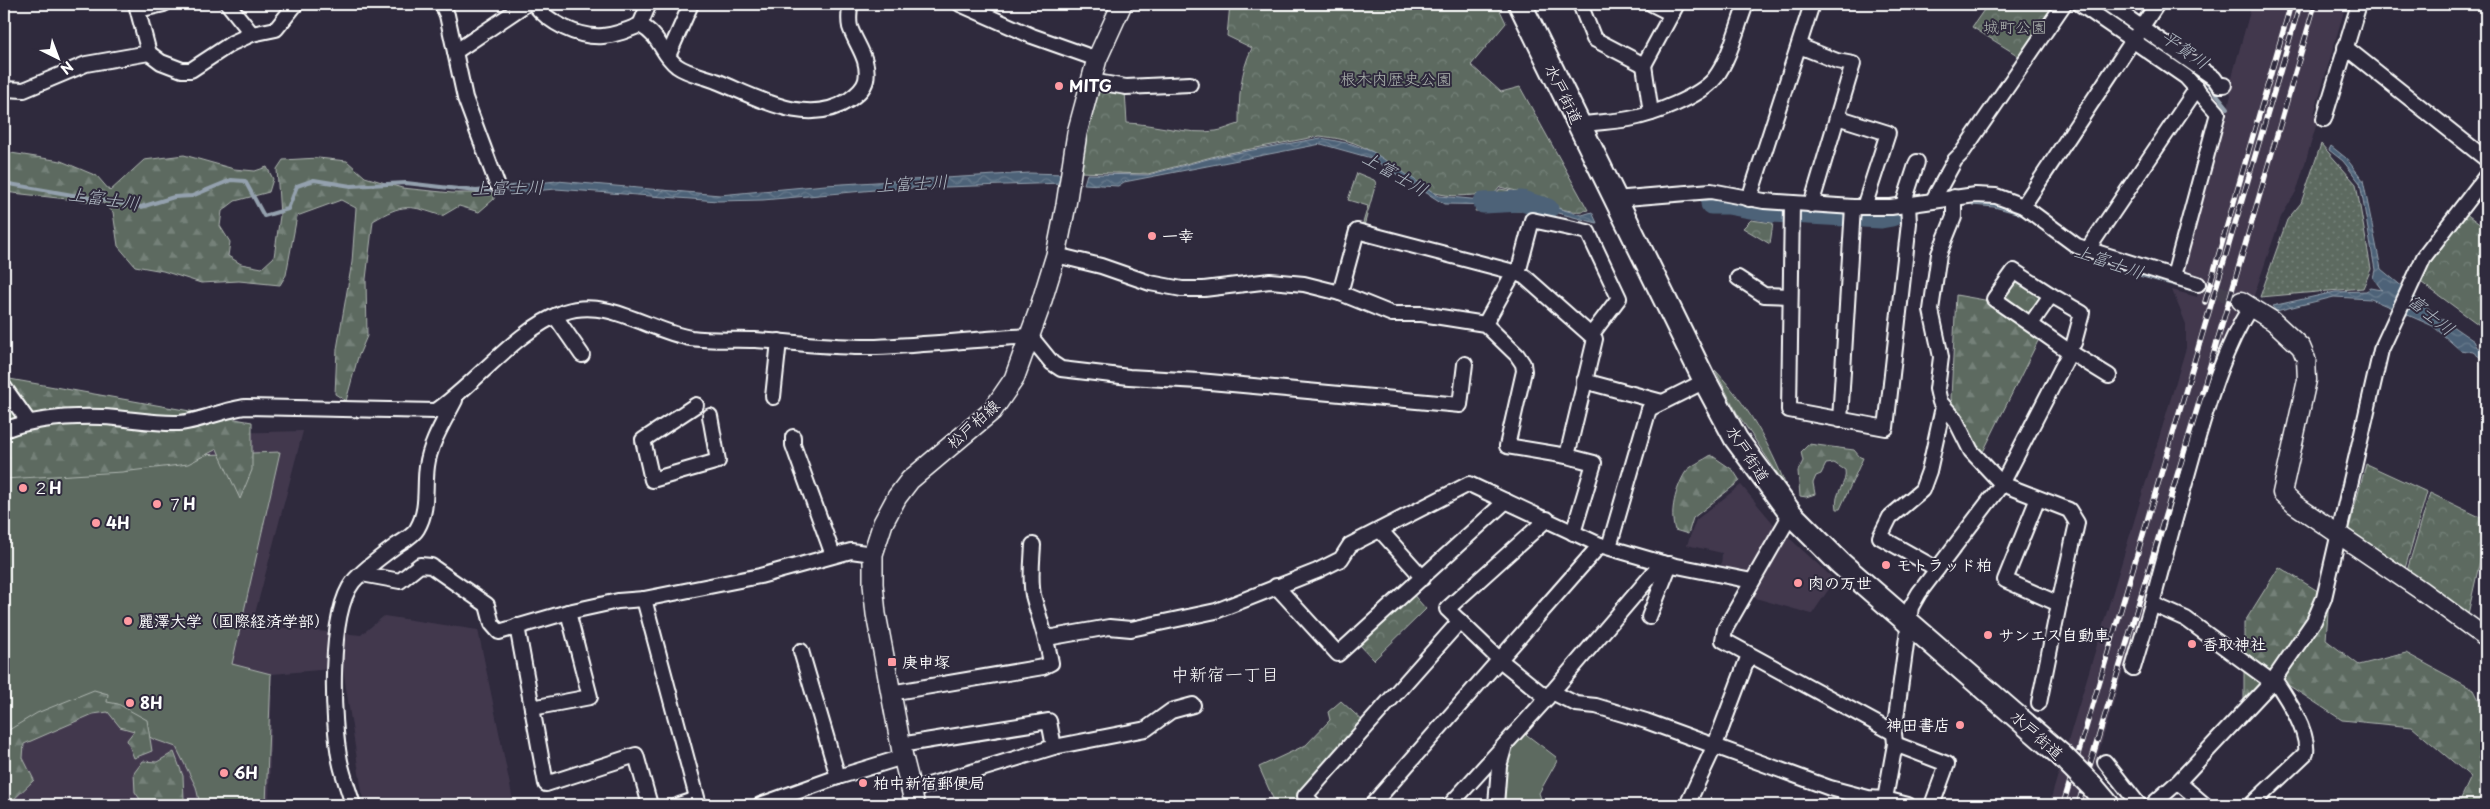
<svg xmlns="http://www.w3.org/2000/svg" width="2490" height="809" font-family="'Playpen Sans','Klee One',sans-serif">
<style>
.built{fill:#42394e}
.grass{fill:#5d6b61;stroke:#aeb5b0}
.forest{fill:url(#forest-firs);stroke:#aeb5b0}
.park{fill:url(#park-crowns);stroke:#aeb5b0}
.garden{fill:url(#garden-dots);stroke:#aeb5b0}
.water{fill:url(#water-waves);stroke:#94a1ae}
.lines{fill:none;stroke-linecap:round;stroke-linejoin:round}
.stream{stroke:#94a1ae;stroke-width:4}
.river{stroke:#4d6278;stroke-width:21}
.minor-tunnel{stroke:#443f50;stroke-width:14;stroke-dasharray:14 7;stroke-linecap:butt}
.minor-casing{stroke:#fff;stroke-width:18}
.tertiary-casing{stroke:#fff;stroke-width:21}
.secondary-casing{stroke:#fff;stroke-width:22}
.trunk-casing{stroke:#fff;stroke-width:26}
.minor{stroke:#2f2a3d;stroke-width:14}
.tertiary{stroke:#2f2a3d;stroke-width:18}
.secondary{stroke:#2f2a3d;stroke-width:19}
.trunk{stroke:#2f2a3d;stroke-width:22}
.rail-casing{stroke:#fff;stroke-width:5.5}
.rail{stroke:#2f2a3d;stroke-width:4;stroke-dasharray:11;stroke-linecap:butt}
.trunk-bridge-casing{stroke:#fff;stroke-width:26;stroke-linecap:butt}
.trunk-bridge{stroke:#2f2a3d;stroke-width:22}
.poi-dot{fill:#ff9aa2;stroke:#2f2a3d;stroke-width:2}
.labels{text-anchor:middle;stroke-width:4;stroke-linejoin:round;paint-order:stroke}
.park-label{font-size:16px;fill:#aeb5b0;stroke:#2f2a3d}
.poi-label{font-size:16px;font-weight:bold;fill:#fff;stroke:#2f2a3d;text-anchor:start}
.street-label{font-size:16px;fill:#fff;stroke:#2f2a3d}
.water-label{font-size:18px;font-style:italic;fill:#afb8c2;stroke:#2f2a3d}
.neighbourhood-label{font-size:18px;fill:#fff;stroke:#2f2a3d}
</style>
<defs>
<pattern id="forest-firs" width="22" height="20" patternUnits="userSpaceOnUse" patternTransform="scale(1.25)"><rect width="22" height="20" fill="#5d6b61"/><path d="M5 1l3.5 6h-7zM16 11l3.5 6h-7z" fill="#758179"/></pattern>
<pattern id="park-crowns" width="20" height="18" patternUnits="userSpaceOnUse" patternTransform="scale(1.25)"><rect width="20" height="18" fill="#5d6b61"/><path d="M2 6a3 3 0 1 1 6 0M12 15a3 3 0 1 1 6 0" fill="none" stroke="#758179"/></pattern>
<pattern id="garden-dots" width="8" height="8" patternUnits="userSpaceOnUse" patternTransform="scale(1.25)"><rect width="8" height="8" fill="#5d6b61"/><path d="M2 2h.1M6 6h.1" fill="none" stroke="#758179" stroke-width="1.8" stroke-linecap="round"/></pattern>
<pattern id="water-waves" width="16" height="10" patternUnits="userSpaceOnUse" patternTransform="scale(1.25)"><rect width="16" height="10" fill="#4d6278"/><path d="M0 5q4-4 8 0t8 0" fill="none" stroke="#687a8c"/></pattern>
</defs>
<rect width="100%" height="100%" fill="#2f2a3d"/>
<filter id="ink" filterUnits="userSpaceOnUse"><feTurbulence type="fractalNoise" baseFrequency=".02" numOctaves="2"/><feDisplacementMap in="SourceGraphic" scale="10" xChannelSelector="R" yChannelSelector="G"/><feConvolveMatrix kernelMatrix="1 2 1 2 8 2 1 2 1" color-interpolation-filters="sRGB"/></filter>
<g filter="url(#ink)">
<g class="built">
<path d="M2252 4H2346L2314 114 2319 116 2297 190 2281 217 2252 301 2239 306 2219 354 2194 432 2083 805H2049L2186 348V324L2172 290 2197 297 2202 276 2181 271 2219 124 2225 120 2231 95 2229 88Z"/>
<path d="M303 431 252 625 361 635 384 616 478 630 514 805H364L343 668 272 674 269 805H4V439Z"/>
<path d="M1741 485 1777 528 1751 572 1721 567 1722 553 1687 545 1696 520Z"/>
<path d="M1787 536 1835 580 1812 614 1752 597Z"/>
</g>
<g class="grass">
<path d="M1715 370C1747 404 1769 443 1786 486L1737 413Z"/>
<path d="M280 452 232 664 271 674 266 805H200L196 787 176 747 153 739 91 702 4 748V462Z"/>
<path d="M1523 732 1556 757 1557 761 1539 793 1543 805H1505C1502 790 1506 757 1512 743 1514 738 1519 735 1523 732Z"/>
</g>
<g class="forest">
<path d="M11 153 61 161 97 176 110 191 144 160 184 155 234 169 255 171 267 167 273 179 269 192 235 201 222 211 220 226 230 242 228 256 241 264 262 268 274 257 280 216 277 169 283 160 318 158 347 161 365 177 402 188 452 193H494V199L479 212 459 206 442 216C410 205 403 203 373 221L366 279 367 336 358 357 346 401 335 394 337 349 352 262 356 208 341 200 297 216 286 275 280 285 239 281 201 283 163 271 135 266 118 246 113 212 103 203 4 192V155Z"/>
<path d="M1956 295 1990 301 2040 337 1981 456 1953 409 1951 398Z"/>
<path d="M4 378 252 422V470L240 499 217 449 188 464 122 472 4 479Z"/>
<path d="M1809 444 1854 450 1860 457 1863 458 1840 509H1837C1833 492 1848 484 1845 470L1834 463 1826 464 1821 474 1816 476 1813 483 1815 494 1806 497 1800 496 1798 471 1803 461 1801 452Z"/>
<path d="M1711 455 1733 470 1740 481 1693 518 1688 534 1675 530C1669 512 1676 488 1685 473 1689 466 1704 460 1711 455Z"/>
<path d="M2279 567 2329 598 2326 640 2359 665 2406 653 2474 690 2486 714V805H2458L2471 777 2412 727 2342 720 2285 683 2244 712V623Z"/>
<path d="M94 690 108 694 107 702 118 704 147 720 152 751 134 758 127 740 134 731 120 727 108 712 93 714 24 744 23 758 34 780 8 805H4V733L37 713Z"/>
<path d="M174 752 183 776 184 799 186 805H144L135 792 134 773 143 761 157 762Z"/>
</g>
<g class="park">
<path d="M1230 4H1497L1506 23 1471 65 1501 92 1520 87 1588 210C1570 215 1550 205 1533 201L1529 194 1500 187 1494 194C1477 194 1456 198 1440 194 1411 189 1390 162 1365 148 1351 140 1335 138 1320 136L1219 155 1148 174 1078 172 1097 87 1125 91 1127 123C1156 124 1186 135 1216 131 1224 130 1231 126 1239 124 1239 98 1240 72 1252 48L1227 36Z"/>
<path d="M1988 4H2061L2022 58 1972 27Z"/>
<path d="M1357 173 1374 180 1376 183 1364 226H1362L1368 206 1348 200Z"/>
<path d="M1500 189 1528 194 1521 211H1475L1481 195 1494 196Z"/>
<path d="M2465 213 2486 229V321L2482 327 2418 280 2427 262Z"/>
<path d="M1751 220 1773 223 1770 244 1743 228Z"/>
<path d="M2014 277 2043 298 2031 316 2001 298Z"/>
<path d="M2366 464 2427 492 2404 572 2348 532Z"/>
<path d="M2430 493 2486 520V534L2468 614 2407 571Z"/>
<path d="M1411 592 1426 609 1374 660 1358 643Z"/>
<path d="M1341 701 1365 723 1303 794 1287 805H1276L1259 767 1306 745 1330 720 1328 712Z"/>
</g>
<path class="garden" d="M2321 144 2356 184 2371 269 2363 288 2260 297 2287 220 2301 203Z"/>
<g class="water">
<path d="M1321 138 1352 144 1373 152 1439 196 1492 201 1511 199 1510 205 1444 204 1371 158 1321 144 1124 182 1118 186 1084 184 1087 174 1148 175 1219 156Z"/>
<path d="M2331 146 2346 158 2363 180 2381 269 2439 317 2474 341 2477 347 2486 352V362L2473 352 2460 350 2433 326 2371 299 2334 297 2276 311 2272 306 2335 292 2366 291 2371 288 2382 290 2373 278 2375 270 2360 183 2343 161 2329 150Z"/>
<path d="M1030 173 1065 174 1064 183 886 189 763 200 718 201 556 189 509 193 507 186 557 181 720 195 825 185Z"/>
<path d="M1521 198 1582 215 1592 212 1597 223 1526 205 1519 207Z"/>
<path d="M1715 199 1787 209 1786 217 1758 216 1714 209Z"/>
<path d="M1972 200 1991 201 2017 208 2059 238 2197 289 2196 292 2139 276 2072 253 2034 222 2016 213 1994 207 1972 205Z"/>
<path d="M1801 210 1850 213 1849 223 1801 219Z"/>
<path d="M1902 211 1904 222 1883 225 1863 223 1864 213Z"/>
</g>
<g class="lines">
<g class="stream">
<path d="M2094 4 2130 28"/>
<path d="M2191 70 2206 81 2228 108"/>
<path d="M4 183 141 207 174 197 192 196 231 180 245 181 264 216 288 209 297 186 314 180 351 186 406 183 476 191 511 188"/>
</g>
<g class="river">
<path d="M1483 203 1522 201 1548 209"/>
<path d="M1711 204H1728L1772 212 1881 218 1892 216"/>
</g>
<path class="minor-tunnel" d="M2198 284 2241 301"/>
<defs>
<g id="minor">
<path d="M136 4 149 53 161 62 182 70H191L232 43 252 34 228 4"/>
<path d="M442 4 447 15 465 98 497 184"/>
<path d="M534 4C549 23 578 38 603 36 616 35 628 30 640 25 662 37 660 53 677 66 688 74 704 76 716 81 757 97 807 128 849 100 856 95 864 89 866 80 870 59 856 45 850 27 848 19 850 11 850 4"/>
<path d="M960 4 1032 36 1097 59"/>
<path d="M1580 4 1594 39 1644 65 1677 4"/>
<path d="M1652 4 1672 14"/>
<path d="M2080 4 2186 77 2218 113 2174 276"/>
<path d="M2108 4 2214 78 2219 85H2224"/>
<path d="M138 10 164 4"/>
<path d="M640 25 649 4"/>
<path d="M252 34 276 29 296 4"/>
<path d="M1799 46 1837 61 1853 64 1811 205"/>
<path d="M2345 47 2486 159"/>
<path d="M455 52 526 4"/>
<path d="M668 56 691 4"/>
<path d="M1644 65 1651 113"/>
<path d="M1091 81 1126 87 1190 84"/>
<path d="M4 89 24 90 86 64 149 53"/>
<path d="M1837 117 1888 133 1864 207"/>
<path d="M2324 119 2359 4"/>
<path d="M1579 125C1595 122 1612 122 1629 119 1652 115 1700 97 1715 78 1730 58 1737 27 1746 4"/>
<path d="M1954 197V217L1939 254 1931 310 1941 357 1937 389 1940 402 1955 419 1971 451 2002 484 2069 510 2077 523 2059 604 2005 580 2038 498"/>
<path d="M1614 199 1711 191 1764 201 1853 207H1891L1975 195 1996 196 2023 206 2077 246 2198 284"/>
<path d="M1749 199 1812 4"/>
<path d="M1933 200 1955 160 1962 153 2064 4"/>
<path d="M1792 204 1789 410 1886 428 1909 223 1908 204"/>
<path d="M1903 205 1917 162"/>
<path d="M2023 206 2157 4"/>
<path d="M2088 249 2197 88"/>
<path d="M1056 255 1101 266 1150 283 1182 289H1204L1270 281 1304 284 1340 293 1392 314H1422L1485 324 1517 355 1523 364 1524 371 1507 446 1567 456 1594 463 1573 533"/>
<path d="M1518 273 1532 220 1588 232 1619 298 1591 335"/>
<path d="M1738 278 1764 295 1790 296"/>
<path d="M1340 293 1357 231 1514 272 1525 277 1595 339 1567 456"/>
<path d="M2051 295 2082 313 2074 343"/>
<path d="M555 316 582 355"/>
<path d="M1485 324 1514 272"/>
<path d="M2031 324 2051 295 2014 271 1994 299 2070 352 2109 376"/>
<path d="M1584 381 1662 402"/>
<path d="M4 387 28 421"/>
<path d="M773 397 779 341"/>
<path d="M696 405 643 440 652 480 718 461 710 416"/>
<path d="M1840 420 1853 207"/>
<path d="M4 430C35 418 68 416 102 417 128 418 153 424 179 423 198 422 225 409 246 407L436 411C478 382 516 330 564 312 608 297 649 331 691 338 713 341 734 339 755 340 795 342 835 348 876 347 927 345 978 339 1030 336L1052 363 1061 369 1129 377 1199 381 1460 405 1465 364"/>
<path d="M793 437V445L833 555"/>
<path d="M1791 514 1725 629 1723 640 1894 733"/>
<path d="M1547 519 1447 609 1500 660 1547 698"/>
<path d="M1380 530 1423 578"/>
<path d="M1609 547 1649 409 1705 381"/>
<path d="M1662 563 1752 581"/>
<path d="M1937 569 1880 537 1890 517 1922 490 1929 471 1943 407"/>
<path d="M362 574 400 581 420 565 431 566 487 605 492 624 499 632 568 612 618 601 644 599 760 576 851 551 873 554"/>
<path d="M1276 586 1338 654 1506 501"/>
<path d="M644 599 699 805"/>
<path d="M2152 604C2165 554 2179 504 2193 454 2208 403 2222 352 2251 306"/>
<path d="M1649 617 1670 564"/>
<path d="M517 626 546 784 636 755 650 805"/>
<path d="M1047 638 1109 627 1131 629 1216 611 1317 571 1341 559 1350 545 1469 484 1600 545 1662 563 1547 698 1450 805"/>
<path d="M801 651 838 777 903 757"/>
<path d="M2133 668 2152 604 2186 619 2272 682"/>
<path d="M1552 692 1576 704 1596 706 1646 721 1830 788 1868 798 1885 799"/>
<path d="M890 693 1043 667 1051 663C1047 639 1039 618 1033 595 1030 579 1032 562 1033 545"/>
<path d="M2039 703 2059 604"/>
<path d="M532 708 590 697 568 612"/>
<path d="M1895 744 1947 764 1932 805"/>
<path d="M900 745 1049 721 1054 747"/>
<path d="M2105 762 2139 805"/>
<path d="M2178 782 2205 805"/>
<path d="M912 790 1054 747 1146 729 1171 711 1193 705"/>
<path d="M353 805C349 791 343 776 340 761 332 722 328 614 353 582 365 568 382 556 397 545 403 541 413 536 417 529 429 509 424 488 427 466 430 443 445 420 455 400"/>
<path d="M679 805 697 799"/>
<path d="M760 805 838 777"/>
<path d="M1314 805 1305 796 1460 621"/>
<path d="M1372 805 1600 545"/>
<path d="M1496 805 1499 766 1505 745"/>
<path d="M1687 805 1715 745 1749 655"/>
<path d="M1908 805 1885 799 1895 744 1894 733 1911 607 1919 593 2002 484 2070 352"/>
<path d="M2152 805 2178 782 2272 682 2314 621 2324 598 2381 350 2424 257 2486 176"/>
<path d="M2251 805 2306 753C2309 731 2286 697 2274 679"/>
</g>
<path id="tertiary" d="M2241 301 2273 321 2301 347 2306 359 2307 380 2282 493 2294 504 2422 591 2486 638"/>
<path id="secondary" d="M915 805 903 757 876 614 873 584V554L883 523 897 497 910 480 992 411 1014 379 1039 310 1056 255 1066 205 1077 133 1097 59 1122 4"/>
<g id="trunk">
<path d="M1520 4 1705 381 1736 439 1791 514 1840 563 2062 756"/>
<path d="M2092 786 2108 805"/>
</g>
</defs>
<use href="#minor" class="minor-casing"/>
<use href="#tertiary" class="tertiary-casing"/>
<use href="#secondary" class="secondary-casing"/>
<use href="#trunk" class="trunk-casing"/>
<use href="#minor" class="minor"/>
<use href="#tertiary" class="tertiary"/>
<use href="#secondary" class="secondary"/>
<use href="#trunk" class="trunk"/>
<defs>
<g id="rail">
<path d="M2205 302 2291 4"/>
<path d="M2063 805 2300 4"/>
<path d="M2078 805 2210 366 2315 4"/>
</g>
</defs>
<use href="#rail" class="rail-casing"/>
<use href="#rail" class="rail"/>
<defs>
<path id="trunk-bridge" d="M2062 756 2092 786"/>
</defs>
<use href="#trunk-bridge" class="trunk-bridge-casing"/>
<use href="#trunk-bridge" class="trunk-bridge"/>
</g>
</g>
<g class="poi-dot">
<circle cx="1059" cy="86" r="5"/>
<circle cx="1152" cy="236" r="5"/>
<circle cx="23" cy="488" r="5"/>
<circle cx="157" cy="504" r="5"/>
<circle cx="96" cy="523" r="5"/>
<circle cx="1886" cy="565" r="5"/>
<circle cx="1798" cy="583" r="5"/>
<circle cx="128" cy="621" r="5"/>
<circle cx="1988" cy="635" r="5"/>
<circle cx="2192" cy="644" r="5"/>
<rect x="887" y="657" width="10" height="10" rx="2.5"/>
<circle cx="130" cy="703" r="5"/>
<circle cx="1960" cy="725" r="5"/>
<circle cx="224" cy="773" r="5"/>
<circle cx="863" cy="783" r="5"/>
</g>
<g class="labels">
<g class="park-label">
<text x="2015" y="33">城町公園</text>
<text x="1396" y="85">根木内歴史公園</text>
</g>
<g class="poi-label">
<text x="1069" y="92">MITG</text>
<text x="1162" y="242">一幸</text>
<text x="33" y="494">２H</text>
<text x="167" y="510">７H</text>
<text x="106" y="529">4H</text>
<text x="1896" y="571">モトラッド柏</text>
<text x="1808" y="589">肉の万世</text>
<text x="138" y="627">麗澤大学（国際経済学部）</text>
<text x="1998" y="641">サンエス自動車</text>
<text x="2202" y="650">香取神社</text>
<text x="902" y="668">庚申塚</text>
<text x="140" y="709">8H</text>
<text x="1950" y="731" text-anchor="end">神田書店</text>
<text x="234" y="779">6H</text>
<text x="873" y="789">柏中新宿郵便局</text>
</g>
<g class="street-label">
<text transform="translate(1564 94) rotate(64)" y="6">水戸街道</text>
<text transform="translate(973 424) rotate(-42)" y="6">松戸柏線</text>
<text transform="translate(1748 454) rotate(57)" y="6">水戸街道</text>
<text transform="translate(2037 735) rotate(42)" y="6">水戸街道</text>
</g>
<g class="water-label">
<text transform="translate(2185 50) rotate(35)" y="6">平賀川</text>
<text transform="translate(1395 174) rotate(30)" y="6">上富士川</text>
<text transform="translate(912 184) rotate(-3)" y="6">上富士川</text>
<text transform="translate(508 188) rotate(-1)" y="6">上富士川</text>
<text transform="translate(104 199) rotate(8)" y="6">上富士川</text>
<text transform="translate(2109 262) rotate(19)" y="6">上富士川</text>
<text transform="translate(2431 315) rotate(39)" y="6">富士川</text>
</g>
<g class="neighbourhood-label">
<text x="1225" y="681">中新宿一丁目</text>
</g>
</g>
<rect width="2490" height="809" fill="none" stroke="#2f2a3d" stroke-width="20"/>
<rect x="10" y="10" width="2470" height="789" fill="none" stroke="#fff" stroke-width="2" filter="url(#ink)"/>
<g transform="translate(58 58) rotate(138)" stroke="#2f2a3d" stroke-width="4" paint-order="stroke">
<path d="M0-4L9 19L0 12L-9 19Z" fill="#ffffff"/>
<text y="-8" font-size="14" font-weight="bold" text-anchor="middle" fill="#ffffff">N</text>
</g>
</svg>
